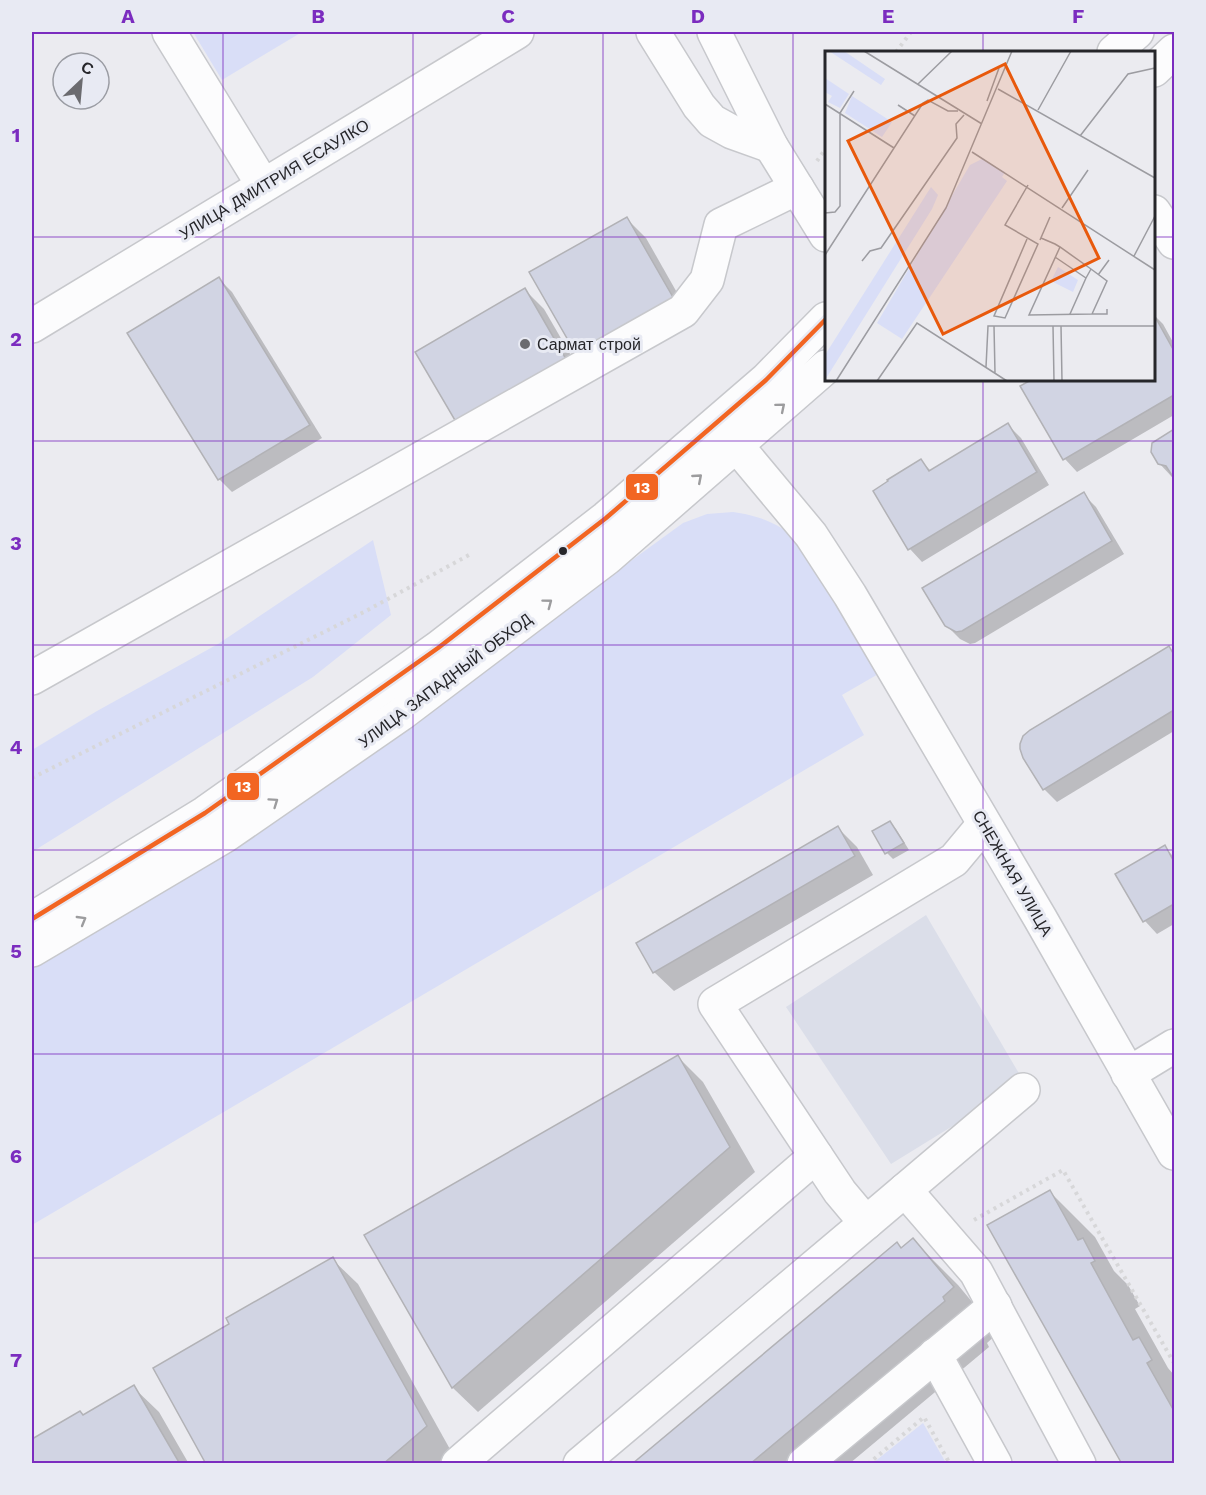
<svg xmlns="http://www.w3.org/2000/svg" width="1206" height="1495" font-family="'Work Sans',sans-serif">
<style>
.built{fill:#dbdee9}
.green{fill:#d9def7}
.shadow{fill:#0003}
.building{fill:#d1d4e3;stroke:#b2b2b6;stroke-width:1.5}
.lines{fill:none;stroke-linecap:round;stroke-linejoin:round}
.minor-casing{stroke:#c7c8cc;stroke-width:36}
.highway-casing{stroke:#c7c8cc;stroke-width:36}
.path{stroke:#d7d7d9;stroke-width:4;stroke-dasharray:3 4.5;stroke-linecap:butt}
.minor{stroke:#fcfcfd;stroke-width:33}
.highway{stroke:#fcfcfd;stroke-width:33}
.bus-1-casing{stroke:#e8eaf3;stroke-width:9}
.bus-1{stroke:#f26522;stroke-width:4.5}
.oneway{stroke:#9c9c9e}
.grid{fill:none;stroke:#7b2cbf;stroke-width:1.5;stroke-opacity:0.55}
.poi-dot{fill:#6b6b6f;stroke:#e8eaf3;stroke-width:2}
.bus-dot{fill:#26262a;stroke:#e8eaf3;stroke-width:2}
.labels{text-anchor:middle;stroke-width:6;stroke-linejoin:round;paint-order:stroke}
.street-label{font-size:16px;fill:#26262a;stroke:#e8eaf3}
.poi-label{font-size:16px;fill:#26262a;stroke:#e8eaf3;text-anchor:start}
.inset-road{fill:none;stroke:#9c9ca1;stroke-width:1.5}
.view{fill:#e8590c;fill-opacity:0.15;stroke:#e8590c;stroke-width:3}
.inset-edge{fill:none;stroke:#26262a;stroke-width:3}
.line-badge{stroke:#e8eaf3;stroke-width:2}
.badge-label{font-size:16px;text-anchor:middle;font-weight:bold;fill:#fff}
.neatline{fill:none;stroke:#7b2cbf;stroke-width:2}
.grid-label{font-size:20px;text-anchor:middle;font-weight:bold;fill:#7b2cbf}
</style>
<rect width="100%" height="100%" fill="#ebebf0"/>
<path class="built" d="M926 915 1024 1082 891 1164 786 1007Z"/>
<g class="green">
<path d="M193 32H302L222 80Z"/>
<path d="M733 512C759 516 771 521 793 535L880 673 842 695 864 735 32 1225V966L80 939 584 595 683 523 707 514Z"/>
<path d="M373 540 391 615 313 677 32 852V750L97 711 218 644Z"/>
<path d="M923 1423 946 1463H873Z"/>
</g>
<g class="shadow">
<path d="M627 219 646 238 692 319 596 373Z"/>
<path d="M219 279 232 292 322 438 232 492 219 479Z"/>
<path d="M525 290 544 309 584 378 457 421Z"/>
<path d="M1154 315 1163 324 1174 344V415L1077 472 1065 459 1022 386 1034 380H1154Z"/>
<path d="M1008 425 1021 438 1049 485 922 562 910 549 921 461 931 471Z"/>
<path d="M1174 431V477H1172L1159 463 1153 444Z"/>
<path d="M1083 494 1096 507 1124 554 975 643 970 644 960 639 946 625Z"/>
<path d="M1169 648 1174 653V731L1057 802 1044 789Z"/>
<path d="M890 823 896 829 909 850 893 859 887 853 874 832Z"/>
<path d="M838 828 857 847 873 875 674 991 654 972Z"/>
<path d="M1164 847 1174 857V924L1157 934 1145 921 1117 874Z"/>
<path d="M678 1057 703 1082 755 1172 478 1412 453 1388 366 1236Z"/>
<path d="M1050 1192 1095 1237 1114 1271 1128 1285 1140 1306 1135 1309 1168 1368 1174 1375V1464H1123Z"/>
<path d="M913 1240 958 1285 998 1333 987 1343 989 1347 849 1464H634Z"/>
<path d="M332 1259 358 1284 451 1451 437 1464H208L232 1324Z"/>
<path d="M133 1387 159 1412 189 1464H32V1440L80 1413 83 1416Z"/>
</g>
<g class="building">
<path d="M627 217 674 299 576 354 529 272Z"/>
<path d="M219 277 310 425 218 480 127 333Z"/>
<path d="M525 288 566 359 456 422 415 352Z"/>
<path d="M1154 315 1174 351V395L1063 460 1020 386 1031 380H1154Z"/>
<path d="M1008 423 1037 472 908 550 873 491 888 481 887 480 921 459 929 471Z"/>
<path d="M1174 429V476L1173 477 1166 466 1158 464 1151 452 1152 443Z"/>
<path d="M1084 492 1112 541 962 631 956 632 945 626 922 588Z"/>
<path d="M1169 646 1174 655V710L1043 790 1023 758 1020 749V744L1023 736 1030 730Z"/>
<path d="M890 821 904 843 885 854 872 831Z"/>
<path d="M838 826 855 856 653 973 636 943Z"/>
<path d="M1165 845 1174 862V904L1143 922 1115 874Z"/>
<path d="M678 1055 730 1147 452 1388 364 1235Z"/>
<path d="M1050 1190 1078 1240 1083 1238 1095 1261 1091 1263 1133 1340 1139 1337 1152 1360 1147 1363 1174 1411V1464H1122L987 1225Z"/>
<path d="M913 1238 954 1287 943 1297 945 1301 750 1464H632L897 1242 901 1248Z"/>
<path d="M333 1257 427 1426 383 1464H206L153 1368 229 1324 226 1318Z"/>
<path d="M134 1385 180 1464H32V1439L80 1411 83 1415Z"/>
</g>
<g class="lines">
<defs>
<g id="minor">
<path d="M169 32 263 185"/>
<path d="M653 32 699 106 712 121 732 132 771 146"/>
<path d="M714 32 771 146 826 235"/>
<path d="M1154 212 1174 242"/>
<path d="M32 326 517 32"/>
<path d="M736 445 811 535 850 595 1040 918 1174 1153"/>
<path d="M32 678 683 311 707 280 721 225 797 188"/>
<path d="M1128 1074 1174 1046"/>
<path d="M905 1190 976 1272 1079 1464"/>
<path d="M866 1223 1023 1090"/>
<path d="M935 1355 995 1464"/>
<path d="M458 1464 816 1156"/>
<path d="M580 1464 866 1223 840 1192 715 1004 954 860 984 824"/>
<path d="M804 1464 995 1306"/>
</g>
<g id="highway">
<path d="M1114 52 1137 32"/>
<path d="M1154 70 1174 51"/>
<path d="M32 919 205 813 438 648 606 518 766 380 826 319"/>
<path d="M32 950 226 835 401 714 607 558 826 367"/>
</g>
</defs>
<use href="#minor" class="minor-casing"/>
<use href="#highway" class="highway-casing"/>
<g class="path">
<path d="M896 52 911 32"/>
<path d="M817 161 826 148"/>
<path d="M32 778 364 612 469 555"/>
<path d="M974 1220 1063 1170 1174 1363"/>
<path d="M868 1464 924 1417 950 1464"/>
</g>
<use href="#minor" class="minor"/>
<use href="#highway" class="highway"/>
<defs>
<path id="bus-1" d="M32 919 205 813 438 648 606 518 766 380 826 319"/>
</defs>
<use href="#bus-1" class="bus-1-casing"/>
<use href="#bus-1" class="bus-1"/>
</g>
<defs><path id="oneway-chevron" d="M-2-3.5L2.5 0L-2 3.5" fill="none" stroke-width="1.6" stroke-linecap="round" stroke-linejoin="round" transform="scale(1.5)"/></defs>
<g class="oneway">
<use href="#oneway-chevron" transform="translate(781 407) rotate(-40)"/>
<use href="#oneway-chevron" transform="translate(698 478) rotate(-41)"/>
<use href="#oneway-chevron" transform="translate(548 603) rotate(-37)"/>
<use href="#oneway-chevron" transform="translate(274 802) rotate(-35)"/>
<use href="#oneway-chevron" transform="translate(82 920) rotate(-30)"/>
</g>
<path class="grid" d="M223 32V1464M413 32V1464M603 32V1464M793 32V1464M983 32V52M32 237H826M1154 237H1174M983 380V1464M32 441H1174M32 645H1174M32 850H1174M32 1054H1174M32 1258H1174"/>
<circle class="poi-dot" cx="525" cy="344" r="6"/>
<circle class="bus-dot" cx="563" cy="551" r="5"/>
<g class="labels">
<g class="street-label">
<text transform="translate(274 179) rotate(-31)" y="6">УЛИЦА ДМИТРИЯ ЕСАУЛКО</text>
<text transform="translate(445 680) rotate(-37)" y="6">УЛИЦА ЗАПАДНЫЙ ОБХОД</text>
<text transform="translate(1013 873) rotate(60)" y="6">СНЕЖНАЯ УЛИЦА</text>
</g>
<g class="poi-label">
<text x="537" y="350">Сармат строй</text>
</g>
</g>
<g transform="translate(825 51)">
<rect width="330" height="330" fill="#ebebf0"/>
<path d="M4 0H19L60 28 56 34ZM0 27 24 43 15 57 3 51 7 45 0 41ZM27 45 67 71 57 86 20 62ZM157 108 180 121 177 126 182 130 77 288 52 272 145 114ZM106 136 113 144 107 158 0 329V304ZM233 216 253 229 248 241 226 230Z" fill="#d9def7"/>
<path class="inset-road" d="M39 0 157 73M93 33 127 0M173 38 330 127M162 50 174 17M0 53 69 97M73 54 90 65M213 59 246 0M255 85 303 23 330 17M147 101 330 219M237 157 263 119M0 162 10 161 15 155V62L29 40M216 187 230 193 235 196 266 218 282 230 267 263 204 264 235 196M202 188 169 265 180 267 213 193 180 174 203 134M215 189 225 166M0 204 98 52 103 49 123 60H133M309 205 330 165M230 206 261 227 266 218M37 210 45 200 56 197 132 87 131 73 139 64M273 224 284 209M245 263 261 227M267 263H282V258M169 275 170 322M228 275 229 330M236 275 237 330M161 316 163 275H330M11 330 121 157 187 0M52 330 92 272 182 330"/>
<path class="view" d="M180 13 274 207 118 283 23 90Z"/>
<rect width="330" height="330" class="inset-edge"/>
</g>
<g class="line-badge">
<rect x="625" y="473" width="34" height="28" rx="6" fill="#f26522"/>
<rect x="226" y="772" width="34" height="29" rx="6" fill="#f26522"/>
</g>
<g class="badge-label">
<text x="642" y="493">13</text>
<text x="243" y="792">13</text>
</g>
<rect width="1206" height="1495" fill="none" stroke="#e8eaf3" stroke-width="66"/>
<g transform="translate(81 81) rotate(26)"><circle r="28" fill="#e8eaf3" stroke="#9a9ca3" stroke-width="1.5"/>
<path d="M0-4.5L10 22L0 15L-10 22Z" fill="#6b6b6f"/>
<text y="-9" font-size="16" font-weight="bold" text-anchor="middle" fill="#26262a">С</text>
</g>
<rect x="33" y="33" width="1140" height="1429" class="neatline"/>
<g class="grid-label">
<text x="128" y="23">A</text>
<text x="318" y="23">B</text>
<text x="508" y="23">C</text>
<text x="698" y="23">D</text>
<text x="888" y="23">E</text>
<text x="1078" y="23">F</text>
<text x="16" y="142">1</text>
<text x="16" y="346">2</text>
<text x="16" y="550">3</text>
<text x="16" y="754">4</text>
<text x="16" y="958">5</text>
<text x="16" y="1163">6</text>
<text x="16" y="1367">7</text>
</g>
</svg>
